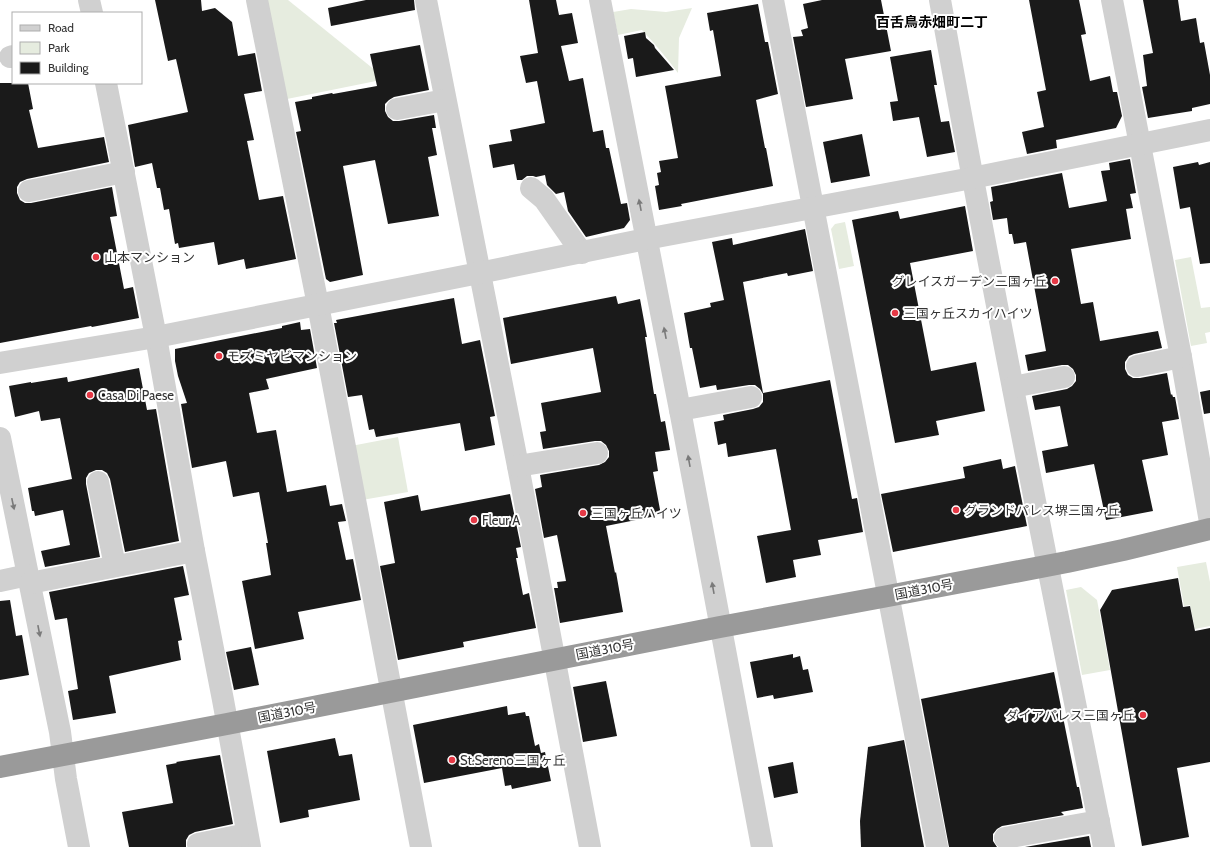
<svg xmlns="http://www.w3.org/2000/svg" width="1210" height="847" font-family="Cabin,'Noto Sans JP',sans-serif">
<style>
.green{fill:#e6ecdf}
.building{fill:#1a1a1a}
.lines{fill:none;stroke-linecap:round;stroke-linejoin:round}
.minor{stroke:#d0d0d0;stroke-width:22}
.highway{stroke:#9a9a9a;stroke-width:22}
.oneway{fill:#7a7a7a}
.poi-dot{fill:#e63946;stroke:#fff;stroke-width:1.5}
.labels{text-anchor:middle;stroke-width:4;stroke-linejoin:round;paint-order:stroke}
.poi-label{font-size:13px;fill:#333;stroke:#fff;text-anchor:start}
.street-label{font-size:13px;fill:#333;stroke:#fff}
.neighbourhood-label{font-size:14px;font-weight:bold;fill:#000;stroke:#fff}
</style>
<rect width="100%" height="100%" fill="#fff"/>
<g class="green">
<path d="M267 0H288L386 79 287 99Z"/>
<path d="M692 8 679 38 678 73C667 58 655 44 642 30L618 35 613 12 631 9 666 12Z"/>
<path d="M845 222 854 266 839 269 831 229 835 224Z"/>
<path d="M1191 257 1201 308 1210 307V332L1205 333 1207 343 1191 346 1175 260Z"/>
<path d="M398 437 408 492 362 500 351 446Z"/>
<path d="M1206 562 1210 582V626L1195 629 1190 605 1184 606 1177 567Z"/>
<path d="M1081 587 1097 600 1110 670 1082 675 1066 590Z"/>
</g>
<g class="building">
<path d="M155 0H201L202 11 215 8 232 22 238 56 255 53 262 91 244 94 254 140 247 141 259 200 283 196 296 259 246 269 244 259 218 265 214 242 179 248 178 243 175 244 169 209 164 210 160 188H157L152 163 135 167 128 125 188 112 176 59 168 61Z"/>
<path d="M366 0H414L415 10 331 26 328 8Z"/>
<path d="M529 0H556L559 15 572 13 578 43 561 46 569 81 583 78 593 132 603 130 606 148H609L621 204 627 203 630 220 624 228 586 237 568 211 564 192 556 194 547 185 545 175 536 177 533 176H527L522 180H517L514 164 493 168 489 145 512 141 510 130 545 123 537 81 526 83 520 56 538 53Z"/>
<path d="M822 0H881L891 51 845 59 853 99 806 107 793 37 803 36 801 30 808 28 803 4Z"/>
<path d="M1029 0H1079L1086 34 1081 35 1090 81 1110 76 1113 92H1117L1122 116 1116 128 1056 140 1057 148 1027 154 1022 132 1044 127 1037 92 1046 90Z"/>
<path d="M1143 0H1178L1181 21 1196 18 1200 43 1204 42 1210 75V104L1192 108V111L1148 118 1142 87 1147 86 1143 55 1153 53Z"/>
<path d="M758 4 765 42H768L778 94 756 100 765 148H766L773 186 681 204 682 206 659 210 655 186 659 185 657 173 661 172 659 161 678 158 665 86 721 76 713 30 710 31 707 13Z"/>
<path d="M645 32 646 38 654 45 655 48 674 70 636 77 633 58 628 59 624 36Z"/>
<path d="M420 45 429 90 394 97 389 100 385 104V111L388 117 393 121H399L434 115 436 128H432L437 155 428 157 439 216 388 224 375 160 343 166 363 275 330 282 326 279 296 132 301 131 295 102 312 99V97L332 93 333 94 377 86 370 54Z"/>
<path d="M931 50 937 85H934L941 122 949 121 955 152 927 157 919 117 893 121 890 102 898 101 890 57Z"/>
<path d="M0 83H28L33 109 29 110 38 148 104 137 109 162 27 179 20 182 17 187V193L20 200 25 203H31L112 187 117 216 110 217 124 289 133 287 139 318 92 327 91 326 0 343Z"/>
<path d="M862 134 870 176 831 183 823 142Z"/>
<path d="M1130 159 1136 193 1130 194 1133 208 1126 209 1131 239 1071 249 1081 304 1093 302 1100 341 1158 331 1162 348 1134 354 1129 356 1125 362V369L1128 375 1133 378H1140L1167 373 1171 395 1172 394 1173 397H1175L1179 419 1162 422 1168 455 1142 460 1153 511 1106 520 1094 464 1046 473 1042 451 1068 446 1060 406 1035 410 1032 396 1067 389 1072 386 1076 381V375L1073 369 1068 365H1062L1028 371 1025 355 1046 351 1026 242 1014 244 1012 234H1009L1007 218 993 220 990 202 993 201 991 187 1062 173 1069 208 1107 201 1101 171 1110 170 1109 163Z"/>
<path d="M1198 162 1199 165 1210 162V263L1200 264 1190 207 1180 209 1173 167Z"/>
<path d="M965 206 973 251 910 263 931 371 976 362 985 411 936 421 939 435 895 443 852 220 898 211 900 219Z"/>
<path d="M805 229 813 271 788 276 787 273 743 282 763 393 830 380 852 499 857 498 863 532 818 540 821 555 793 560 796 577 766 583 757 536 791 530 776 449 728 457 726 443 718 445 714 422 724 420 723 415 753 409 759 407 763 402V394L760 389 755 385H749L717 390 716 385 700 388 692 348H690L684 313 711 307 710 303 724 300 712 242 732 238 733 245Z"/>
<path d="M616 296 618 304 640 299 647 337H645L654 394H656L661 422 665 421 670 450 655 452 658 471 653 472 661 515 606 526 615 573 616 572 623 612 560 623 554 588H558L557 582 566 581 557 535 544 538 535 489 542 487 540 475 599 465 605 462 609 457V451L606 445 601 441H595L543 449 540 432 546 431 541 403 601 392 593 348 511 364 503 318Z"/>
<path d="M454 298 462 344 480 340 495 416 490 417 495 445 465 451 460 423 376 437 374 429 369 430 362 395 348 397 334 323H337L336 320Z"/>
<path d="M300 322 301 330 310 329 317 368 266 379 269 389 249 393 257 433 276 430 287 492 326 485 330 506 342 504 346 521 338 522 346 560 353 559 361 600 298 612 304 639 255 649 242 581 271 575 266 543H268L259 492 233 497 226 461 192 468 181 404 187 403 178 376 175 361V349L282 328V326Z"/>
<path d="M139 368 147 410 156 409 179 541 125 552 110 479 107 473 102 470H96L89 473 86 478V484L100 557 45 567 41 551 70 545 63 510 35 516 34 511H32L28 488 72 479 60 418 41 421 39 411 15 417 9 386 31 382V383L67 377 68 382Z"/>
<path d="M1210 390V413L1204 414 1200 392Z"/>
<path d="M1001 459 1003 469 1015 466 1027 526 893 552 881 494 965 478 963 467Z"/>
<path d="M510 494 521 547 516 548 518 558H516L523 595 529 593 536 628 463 642 464 647 398 660 380 566 395 563 384 502 418 495 421 511Z"/>
<path d="M183 566 189 595 174 598 182 640 178 641 181 660 109 676 116 713 73 720 68 691 78 689 67 618 55 620 49 592Z"/>
<path d="M1178 578 1183 607 1190 606 1195 631 1210 628V762L1177 768 1189 837 1142 846 1100 610 1112 590Z"/>
<path d="M10 600 16 636 22 635 29 675 0 680V601Z"/>
<path d="M251 647 259 685 234 690 226 652Z"/>
<path d="M793 654V658L800 656 803 670 808 669 813 692 774 699 773 695 757 698 750 662Z"/>
<path d="M1054 672 1077 787H1079L1083 808 1061 812 1064 815 1002 826 997 829 993 834V841L997 847H949L921 699Z"/>
<path d="M606 681 617 736 583 742 573 687Z"/>
<path d="M507 706 508 715 525 712 526 716H529L535 746 539 744 541 753 545 752 551 781 512 789 511 785 505 786 502 768 424 783 413 725Z"/>
<path d="M335 738 339 756 352 754 360 800 308 810 309 817 280 823 267 751Z"/>
<path d="M904 740 924 847H861L860 821 868 747Z"/>
<path d="M220 755 233 824 195 832 189 835 186 840V847H129L122 812 173 803 166 765 177 763 176 762Z"/>
<path d="M793 762 798 793 774 798 768 767Z"/>
<path d="M1089 836 1091 847H1025Z"/>
</g>
<g class="lines">
<g class="minor">
<path d="M89 0 92 13"/>
<path d="M257 0 318 305 421 847"/>
<path d="M426 0 518 466 590 847"/>
<path d="M600 0 680 410 762 847"/>
<path d="M773 0 937 847"/>
<path d="M940 0C991 283 1047 565 1104 847"/>
<path d="M1112 0 1181 357 1210 522"/>
<path d="M10 57 13 56"/>
<path d="M106 83 156 337 194 551 223 700 250 847"/>
<path d="M397 109 445 100"/>
<path d="M531 188 544 199 582 253"/>
<path d="M29 191 124 172"/>
<path d="M0 363 156 337 479 273 646 239 972 178 1210 130"/>
<path d="M1137 366 1181 357"/>
<path d="M1013 387 1064 377"/>
<path d="M680 410 751 397"/>
<path d="M0 438 60 732 66 779 79 847"/>
<path d="M518 466 597 453"/>
<path d="M98 482 115 566"/>
<path d="M0 581 28 575"/>
<path d="M30 583 194 551"/>
<path d="M1005 838 1099 821"/>
<path d="M198 844 247 834"/>
</g>
<path class="highway" d="M0 767 227 724 720 627 888 596 1067 562 1123 550 1210 529"/>
</g>
<defs><path id="oneway-solid" d="M-6-.8H1V-3.2L6.5 0L1 3.2V.8H-6Z"/></defs>
<g class="oneway">
<use href="#oneway-solid" transform="translate(640 205) rotate(-101)"/>
<use href="#oneway-solid" transform="translate(665 333) rotate(-101)"/>
<use href="#oneway-solid" transform="translate(689 461) rotate(-100)"/>
<use href="#oneway-solid" transform="translate(13 504) rotate(78)"/>
<use href="#oneway-solid" transform="translate(713 588) rotate(-100)"/>
<use href="#oneway-solid" transform="translate(39 631) rotate(79)"/>
</g>
<g class="poi-dot">
<circle cx="96" cy="257" r="4"/>
<circle cx="1055" cy="281" r="4"/>
<circle cx="895" cy="313" r="4"/>
<circle cx="219" cy="356" r="4"/>
<circle cx="90" cy="395" r="4"/>
<circle cx="956" cy="510" r="4"/>
<circle cx="583" cy="513" r="4"/>
<circle cx="474" cy="520" r="4"/>
<circle cx="1143" cy="715" r="4"/>
<circle cx="452" cy="760" r="4"/>
</g>
<g class="labels">
<g class="poi-label">
<text x="104" y="262">山本マンション</text>
<text x="1047" y="286" text-anchor="end">グレイスガーデン三国ヶ丘</text>
<text x="903" y="318">三国ヶ丘スカイハイツ</text>
<text x="227" y="361">モズミヤビマンション</text>
<text x="98" y="400">Casa Di Paese</text>
<text x="964" y="515">グランドパレス堺三国ヶ丘</text>
<text x="591" y="518">三国ヶ丘ハイツ</text>
<text x="482" y="525">Fleur A</text>
<text x="1135" y="720" text-anchor="end">ダイアパレス三国ヶ丘</text>
<text x="460" y="765">St.Sereno三国ヶ丘</text>
</g>
<g class="street-label">
<text transform="translate(924 589) rotate(-11)" y="5">国道310号</text>
<text transform="translate(605 649) rotate(-11)" y="5">国道310号</text>
<text transform="translate(287 712) rotate(-11)" y="5">国道310号</text>
</g>
<g class="neighbourhood-label">
<text x="932" y="27">百舌鳥赤畑町二丁</text>
</g>
</g>
<rect x="12" y="12" width="130" height="72" fill="#ffffff" stroke="#adadad"/>
<rect x="20" y="25" width="20" height="6" fill="#d0d0d0" stroke="#adadad"/>
<text x="48" y="32" font-size="12" fill="#333333">Road</text>
<rect x="20" y="42" width="20" height="12" fill="#e6ecdf" stroke="#adadad"/>
<text x="48" y="52" font-size="12" fill="#333333">Park</text>
<rect x="20" y="62" width="20" height="12" fill="#1a1a1a" stroke="#adadad"/>
<text x="48" y="72" font-size="12" fill="#333333">Building</text>
</svg>
